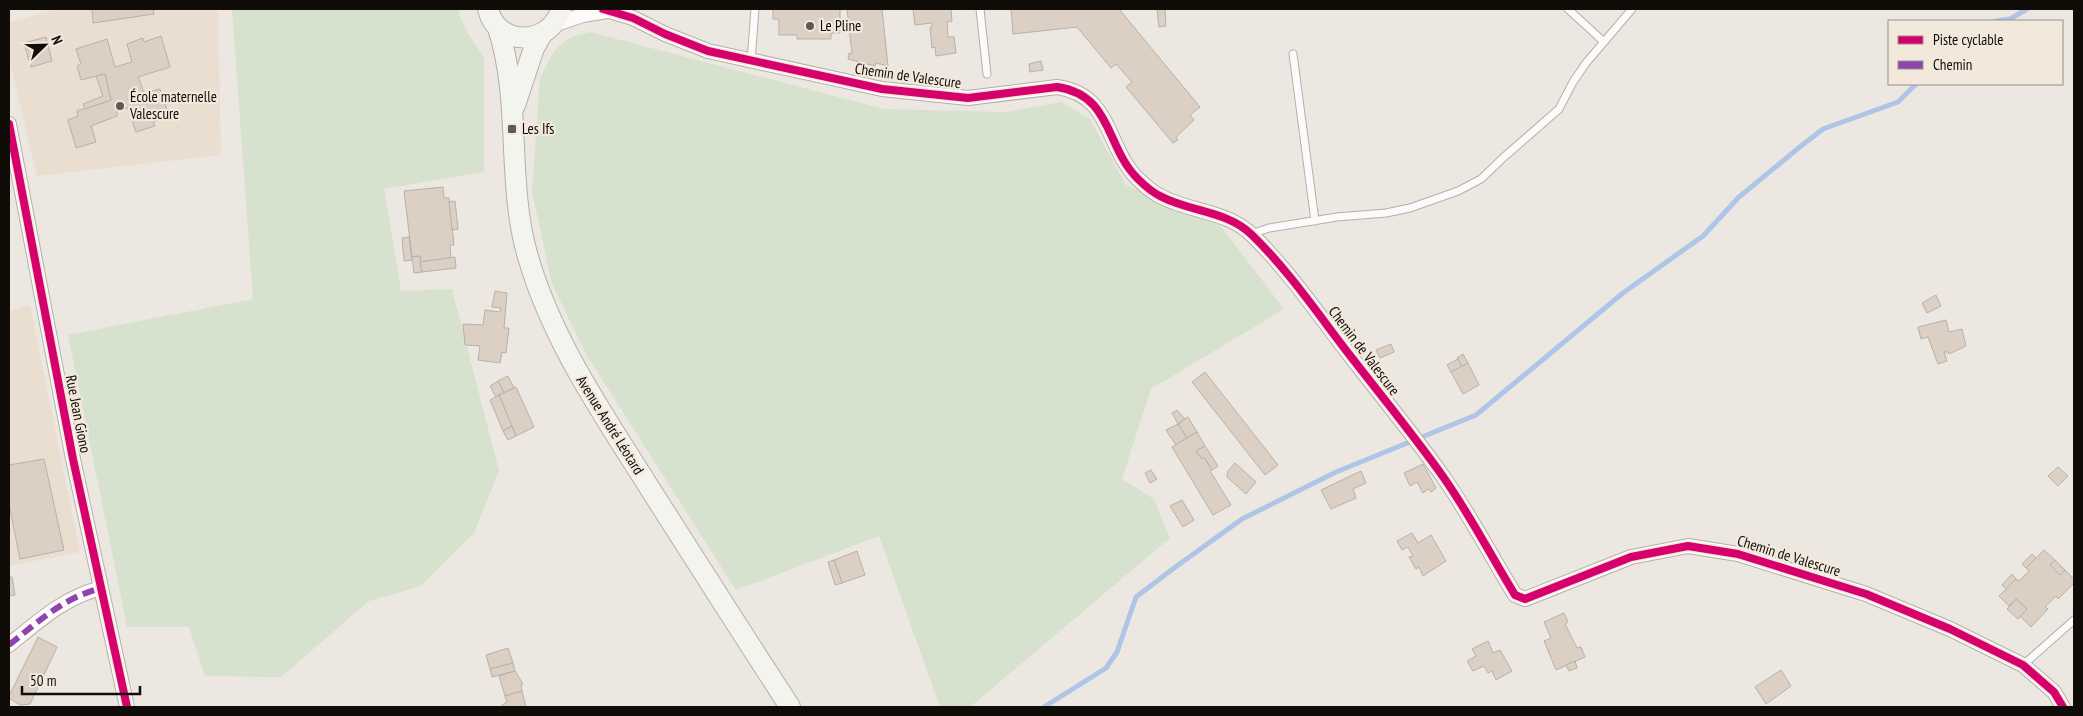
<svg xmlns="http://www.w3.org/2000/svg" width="2083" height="716" font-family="'PT Sans Narrow',sans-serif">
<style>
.built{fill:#eaded1}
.green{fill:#d6e2cd}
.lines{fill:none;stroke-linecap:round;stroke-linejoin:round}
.stream{stroke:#afc5e8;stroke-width:5}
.building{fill:#dbd0c3;stroke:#b5b1ac}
.service-casing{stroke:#b4afab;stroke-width:9}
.minor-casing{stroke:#b4afab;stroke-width:16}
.secondary-casing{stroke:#b4afab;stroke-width:22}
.service{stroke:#fcfbfa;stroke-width:7}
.minor{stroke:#fcfbfa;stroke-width:14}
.secondary{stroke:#f4f4ef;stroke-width:20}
.quiet{stroke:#8e44ad;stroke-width:6;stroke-dasharray:12 6;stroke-linecap:butt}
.cycleway-casing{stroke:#f2e8dc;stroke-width:11}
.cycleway{stroke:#d6006c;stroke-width:8}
.poi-dot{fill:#5d5955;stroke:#f2e8dc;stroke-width:2}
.labels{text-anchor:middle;stroke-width:4.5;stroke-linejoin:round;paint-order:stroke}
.poi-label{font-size:15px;fill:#100d09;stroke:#f2e8dc;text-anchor:start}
.street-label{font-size:15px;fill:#100d09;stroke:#f2e8dc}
</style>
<rect width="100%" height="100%" fill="#ede7e1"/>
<g class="built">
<path d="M58 9H218L221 155 37 176 9 58V24L10 22Z"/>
<path d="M30 305 80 552 9 566V312Z"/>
</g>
<g class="green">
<path d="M232 9H459V14L468 34 484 57V172L384 189 401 291 452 289 499 471 474 533 421 586 369 601 281 677 205 676 189 627H127L68 335 253 299Z"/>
<path d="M590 32 884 109 1007 112 1061 102 1090 119 1126 185 1220 225 1284 309 1151 389 1122 479 1154 499 1170 538 970 707H940L879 536 736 590 586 354 552 284 532 192 540 78 551 56 558 47 571 37Z"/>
</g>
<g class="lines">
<g class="stream">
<path d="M1996 21 2010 19 2027 9"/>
<path d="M1044 707 1106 668 1117 652 1136 597 1174 568 1242 519 1336 472 1476 415 1623 293 1703 236 1739 197 1801 146 1823 129 1898 102 1916 84"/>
</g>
</g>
<g class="building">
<path d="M92 9H153L154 14 93 23Z"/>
<path d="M773 9H840V33H831V39H797V35H779V19H773Z"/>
<path d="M847 9H882L888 66 876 63 875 66 848 59 849 53 852 54Z"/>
<path d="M913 9H951L952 21 947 22 948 37H954L956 53 936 56 935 47 932 48 930 27H932V23L915 25Z"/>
<path d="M1011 9H1119L1200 107 1190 115 1194 120 1176 137 1178 140 1173 143 1126 87 1132 82 1116 64 1111 68 1077 27 1013 34Z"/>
<path d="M1157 9H1165L1166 26 1159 27Z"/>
<path d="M161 36 170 67 138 77 144 93 160 89 169 116 153 122 155 126 136 132 128 108 117 111V116L91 126 96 142 76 148 68 120 78 116 77 111 111 100 105 74 81 80 77 66 81 64 76 49 107 39 115 67 132 62 127 44 143 38 144 42Z"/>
<path d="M46 37 52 61 31 67 24 43Z"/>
<path d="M1041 61 1043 70 1030 72 1029 64Z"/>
<path d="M105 74 111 100 85 109 83 104 103 96 96 76Z"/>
<path d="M443 187 444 198H449L454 245H450L451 258 420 262V256L412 257 404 191Z"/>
<path d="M455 201 458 229 452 230 449 202Z"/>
<path d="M409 237 412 260 404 261 402 238Z"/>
<path d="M420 256 422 272 414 273 412 257Z"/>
<path d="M455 257 456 268 422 272 420 262Z"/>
<path d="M495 291 507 293 504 328H509L506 353 502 352 500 363 478 360 480 346 465 345 463 324 483 325 485 310 500 312 501 308 492 307Z"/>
<path d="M1936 295 1941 306 1927 313 1922 303Z"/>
<path d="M1946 320 1949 332 1962 329 1966 346 1949 354 1948 352H1944L1947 361 1938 364 1928 337 1921 339 1918 327Z"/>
<path d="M1391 344 1394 352 1380 358 1376 350Z"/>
<path d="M1463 354 1468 363 1462 367 1457 358Z"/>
<path d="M1458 359 1462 367 1451 372 1447 365Z"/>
<path d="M1468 363 1479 385 1463 394 1451 372Z"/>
<path d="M1205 372 1278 465 1265 475 1192 382Z"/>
<path d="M508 376 514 388 504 393 498 381Z"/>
<path d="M498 381 504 393 496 397 490 386Z"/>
<path d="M516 387 534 427 516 436 499 395Z"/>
<path d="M499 395 512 426 503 431 490 400Z"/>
<path d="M1177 410 1185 419 1178 424 1172 413Z"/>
<path d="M1188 417 1197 432 1187 438 1178 424Z"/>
<path d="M1178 424 1187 438 1176 445 1166 430Z"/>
<path d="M512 426 516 436 508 440 503 431Z"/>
<path d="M1197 432 1205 446 1196 451 1202 459 1204 457 1212 470 1210 471 1231 505 1213 515 1172 447Z"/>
<path d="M1205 446 1218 466 1212 470 1204 457 1202 459 1196 451Z"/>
<path d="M44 459 64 550 20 559 9 504V464V465Z"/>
<path d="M1235 463 1256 482 1246 494 1227 477 1228 471Z"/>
<path d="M1423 464 1436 488 1431 492 1429 489 1423 493 1417 482 1410 486 1404 473Z"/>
<path d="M2058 467 2068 476 2058 486 2048 476Z"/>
<path d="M1151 470 1157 479 1150 483 1145 473Z"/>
<path d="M1361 471 1366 483 1353 489 1356 498 1331 509 1321 490Z"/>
<path d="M1182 500 1194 520 1183 527 1170 506Z"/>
<path d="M1412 533 1418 543 1431 535 1446 561 1423 576 1419 567 1416 569 1409 557 1413 556 1408 547 1402 550 1397 541Z"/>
<path d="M2044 550 2055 560 2050 565 2060 575 2065 570 2074 579V583L2058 599 2056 596 2045 607 2048 609 2031 627 2020 616 2027 609 2016 599 2009 606 1999 596 2016 579 2019 581 2029 571 2026 568Z"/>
<path d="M857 551 865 575 842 583 834 560Z"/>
<path d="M2032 554 2036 558 2026 568 2022 564Z"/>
<path d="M834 560 842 583 835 585 828 562Z"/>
<path d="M2055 560 2065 570 2060 575 2050 565Z"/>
<path d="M2012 574 2016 579 2006 589 2002 585Z"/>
<path d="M9 577H12L15 595 9 596Z"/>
<path d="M2016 599 2027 609 2018 619 2007 609Z"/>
<path d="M1564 613 1568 622 1565 624 1577 648 1581 647 1585 657 1556 670 1544 641 1551 638 1544 622Z"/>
<path d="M38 637 57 647 30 704 20 705 9 698V696Z"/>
<path d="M1488 641 1493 653 1500 650 1512 671 1496 680 1492 671 1488 673 1484 666 1473 671 1467 661 1476 656 1472 649Z"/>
<path d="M508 648 513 663 490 669 486 655Z"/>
<path d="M1575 661 1577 668 1569 671 1566 665Z"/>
<path d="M513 663 515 671 492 677 490 669Z"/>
<path d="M1781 670 1791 686 1766 704 1755 687Z"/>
<path d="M515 671 523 684 521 685 522 691 505 696 499 676Z"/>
<path d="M522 691 526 707H503L502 705 507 702 505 696Z"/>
</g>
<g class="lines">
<defs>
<g id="service">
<path d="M980 9 987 74"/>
<path d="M1568 9 1604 42"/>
<path d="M1293 54 1315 221"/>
<path d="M751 61 755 9"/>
<path d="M1251 234 1269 228 1337 217 1386 213 1410 208 1458 191 1481 179 1504 157 1559 109 1573 82 1586 63 1632 9"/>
<path d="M2023 665 2074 620"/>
</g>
<g id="minor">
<path d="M603 9 633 18 665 34 708 51 882 89 968 98 1057 87C1113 95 1105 147 1138 179 1145 186 1153 193 1162 197 1191 212 1228 211 1252 235 1290 272 1320 317 1352 358 1383 398 1415 437 1444 478 1470 515 1491 556 1515 595L1525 599 1631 557 1688 546 1738 554 1866 594 1950 629 2023 665 2054 692 2063 707"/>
<path d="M553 25 583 15 607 11"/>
<path d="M9 124 73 459 127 707"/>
<path d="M9 645C39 621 63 598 101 588"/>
</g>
<g id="secondary">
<path d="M488 9C497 48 551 46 561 9"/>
<path d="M498 28C522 102 506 182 528 257 552 340 601 411 647 484 694 558 742 633 790 707"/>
<path d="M515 105 534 48 542 34"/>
</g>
</defs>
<use href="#service" class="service-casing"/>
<use href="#minor" class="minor-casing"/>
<use href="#secondary" class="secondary-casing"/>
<use href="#service" class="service"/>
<use href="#minor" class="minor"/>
<use href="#secondary" class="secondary"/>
<path class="quiet" d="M9 645C39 621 63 598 101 588"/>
<defs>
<g id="cycleway">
<path d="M603 9 633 18 665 34 708 51 882 89 968 98 1057 87C1113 95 1105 147 1138 179 1145 186 1153 193 1162 197 1191 212 1228 211 1252 235 1290 272 1320 317 1352 358 1383 398 1415 437 1444 478 1470 515 1491 556 1515 595L1525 599 1631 557 1688 546 1738 554 1866 594 1950 629 2023 665 2054 692 2063 707"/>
<path d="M9 124 73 459 127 707"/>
</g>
</defs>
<use href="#cycleway" class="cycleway-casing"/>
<use href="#cycleway" class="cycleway"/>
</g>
<g class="poi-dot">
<circle cx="810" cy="26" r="5"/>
<circle cx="120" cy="106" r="5"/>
<rect x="507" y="124" width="10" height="10" rx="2.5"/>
</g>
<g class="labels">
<g class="poi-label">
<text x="820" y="31">Le Pline</text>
<text x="130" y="102">École maternelle<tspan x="130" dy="17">Valescure</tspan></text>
<text x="522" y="134">Les Ifs</text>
</g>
<g class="street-label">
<text transform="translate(908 76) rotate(8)" y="5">Chemin de Valescure</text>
<text transform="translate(1364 351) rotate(53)" y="5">Chemin de Valescure</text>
<text transform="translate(78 414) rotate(79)" y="5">Rue Jean Giono</text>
<text transform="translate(610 425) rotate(58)" y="5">Avenue André Léotard</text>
<text transform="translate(1789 556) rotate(17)" y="5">Chemin de Valescure</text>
</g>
</g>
<rect width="2083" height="716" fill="none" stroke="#100d09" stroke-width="20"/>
<rect x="1888" y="20" width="175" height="65" fill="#f2e8dc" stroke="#989088"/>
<rect x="1898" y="36" width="25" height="8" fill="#d6006c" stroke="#989088"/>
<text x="1933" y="45" font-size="15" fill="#100d09">Piste cyclable</text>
<rect x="1898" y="61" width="25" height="8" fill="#8e44ad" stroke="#989088"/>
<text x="1933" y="70" font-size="15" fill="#100d09">Chemin</text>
<g transform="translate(45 45) rotate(67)" stroke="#f2e8dc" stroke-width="4" paint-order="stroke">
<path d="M0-4L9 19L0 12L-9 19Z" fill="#100d09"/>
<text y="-8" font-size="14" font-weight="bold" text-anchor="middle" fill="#100d09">N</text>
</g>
<path d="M22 686v8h118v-8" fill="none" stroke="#100d09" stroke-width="2.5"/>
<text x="30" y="686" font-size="15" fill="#100d09" stroke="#f2e8dc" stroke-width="4" paint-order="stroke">50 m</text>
</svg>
